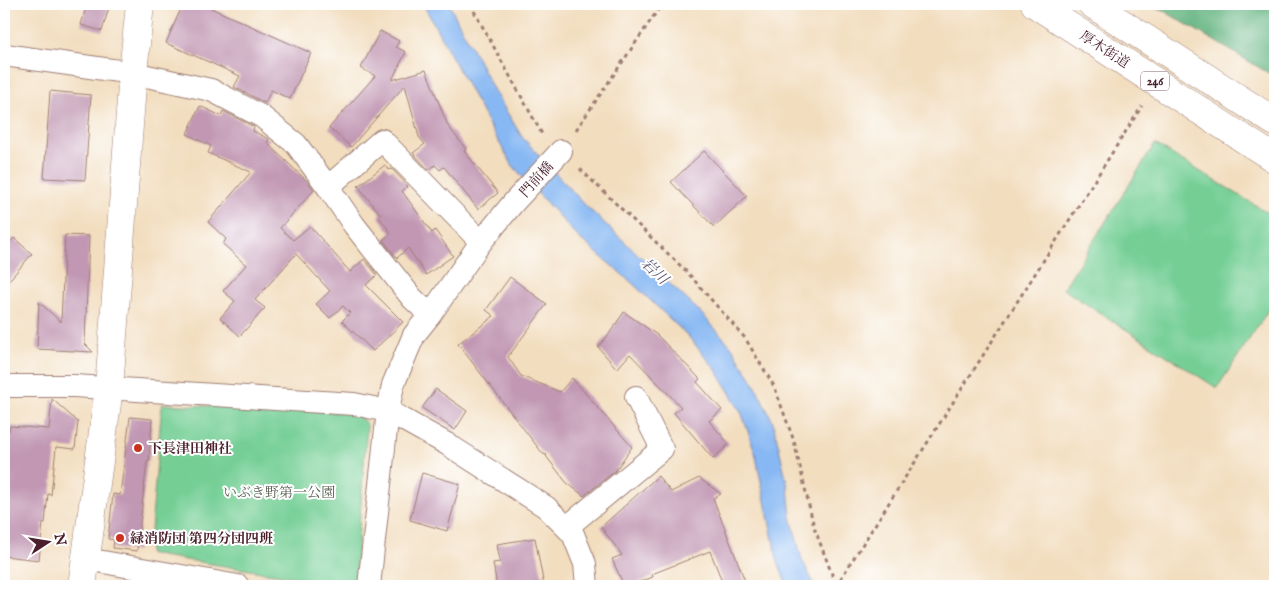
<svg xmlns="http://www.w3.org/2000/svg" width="1279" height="590" font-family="'IM FELL English','Noto Serif JP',serif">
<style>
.green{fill:#75cf95;stroke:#607760}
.forest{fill:#60b27e;stroke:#556854}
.water{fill:#87b8f3;stroke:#686c8f}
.building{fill:#c197b3}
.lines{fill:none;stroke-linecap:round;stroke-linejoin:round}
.minor-casing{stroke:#9e7e74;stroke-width:24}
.tertiary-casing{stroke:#9e7e74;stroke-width:29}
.trunk-casing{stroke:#9e7e74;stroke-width:29}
.path{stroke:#9e7e74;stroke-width:3;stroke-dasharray:4 4;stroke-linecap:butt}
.minor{stroke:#fff;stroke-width:22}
.tertiary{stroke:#fff;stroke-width:28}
.trunk{stroke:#fff;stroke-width:28}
.poi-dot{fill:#c8321e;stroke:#fff;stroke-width:2}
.labels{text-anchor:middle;stroke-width:4;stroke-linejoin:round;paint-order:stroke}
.shield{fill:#fff;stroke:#80626b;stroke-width:1}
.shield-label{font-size:12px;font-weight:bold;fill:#4a1f2b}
.street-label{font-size:14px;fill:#4a1f2b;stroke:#fff}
.poi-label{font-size:14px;font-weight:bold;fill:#4a1f2b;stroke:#fff;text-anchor:start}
.park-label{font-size:14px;fill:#595d50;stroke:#fff}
.water-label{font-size:15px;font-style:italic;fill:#5f5571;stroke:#fff}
</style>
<rect width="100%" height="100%" fill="#fff"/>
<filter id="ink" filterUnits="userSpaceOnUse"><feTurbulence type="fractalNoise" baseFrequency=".02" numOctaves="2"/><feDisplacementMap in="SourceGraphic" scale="10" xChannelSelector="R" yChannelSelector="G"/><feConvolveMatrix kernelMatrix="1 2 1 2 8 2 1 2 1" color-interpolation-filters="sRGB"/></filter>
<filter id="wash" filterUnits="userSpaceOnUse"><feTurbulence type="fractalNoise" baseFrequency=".0096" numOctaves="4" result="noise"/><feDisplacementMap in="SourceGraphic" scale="20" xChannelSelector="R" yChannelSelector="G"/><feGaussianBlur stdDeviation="1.12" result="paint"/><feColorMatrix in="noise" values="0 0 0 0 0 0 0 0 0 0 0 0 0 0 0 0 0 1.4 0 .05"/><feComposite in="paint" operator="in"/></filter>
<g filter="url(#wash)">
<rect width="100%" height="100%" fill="#f2ddbe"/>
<g class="green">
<path d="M1155 144 1275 217V300L1217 388 1063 289Z"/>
<path d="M162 404 357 413 367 425 355 580 343 585 149 554Z"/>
</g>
<path class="forest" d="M1143 4H1275V77L1164 11Z"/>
<path class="water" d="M423 4H449L494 91 522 137 587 207 698 310 731 346 754 383 773 422 788 487 791 517 802 560 815 586H787L777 559 755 452 742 414 717 371 688 336 631 282 578 237 513 166 490 127Z"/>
<g id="blocks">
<g class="building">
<path d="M87 4H110L102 31 81 25Z"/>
<path d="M183 4H202L311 53 290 99 271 90 265 103 234 87 240 76 166 43Z"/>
<path d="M380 31 399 41 396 47 406 52 392 80 426 70 448 126 466 149 464 151 498 193 478 209 444 167 440 170 435 165 429 170 413 153 425 144 419 137 405 85 351 147 329 128 375 76 361 68Z"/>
<path d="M50 91 91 95 85 180 44 178Z"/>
<path d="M200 106 221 116 223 111 254 127 253 131 269 139 267 143 309 183 314 190 280 228 293 240 310 226 350 272 364 259 377 275 366 285 403 322 373 351 342 321 350 313 343 306 330 318 316 304 330 291 296 254 255 300 265 308 240 336 220 318 235 301 223 291 246 265 223 244 226 239 208 222 251 172 208 153 211 146 187 134Z"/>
<path d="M704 151 747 196 714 227 671 182Z"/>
<path d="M385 165 389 170 392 169 408 186 402 191 432 233 435 230 453 256 426 275 408 248 397 258 383 240 391 233 379 217 381 215 358 186Z"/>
<path d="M65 235 89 236 85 344 93 352 37 349 39 302 61 322Z"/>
<path d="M14 238 32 254 4 286V249Z"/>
<path d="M510 277 547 304 508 357 521 376 560 392 572 378 632 447 615 471 584 496 566 482 546 456 547 455 543 454 458 344 494 316 486 310Z"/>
<path d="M624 312 657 335 700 379 697 382 722 410 709 421 729 444 713 459 674 413 681 407 630 354 617 369 598 347 609 334Z"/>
<path d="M436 389 467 411 455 430 422 408Z"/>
<path d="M52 399 78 422 75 449 56 447 51 495 48 494 45 523H43L39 560 4 556V430L9 431 10 426 49 429Z"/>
<path d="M130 417 152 419 149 462 147 461 137 551 113 548 114 540 108 539 113 494 120 495Z"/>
<path d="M422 473 460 484 447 531 410 520Z"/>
<path d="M658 476 671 492 699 478 721 494 713 498 747 586H724L710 551 652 574 653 577 629 586H624L612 559 622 555 601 527Z"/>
<path d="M535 538 544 586H497L493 563 500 562 497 544Z"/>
</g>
</g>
</g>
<g filter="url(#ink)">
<use href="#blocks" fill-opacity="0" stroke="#9e7e74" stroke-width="1"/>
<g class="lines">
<defs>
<g id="minor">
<path d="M4 55 133 73 211 90 261 116 296 144 328 187 354 225 412 298 430 315"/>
<path d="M328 187 382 140 481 242"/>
<path d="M4 386H74L354 404 388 411 447 444 546 507 573 534 585 564 587 586"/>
<path d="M567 527 662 449 636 397"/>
<path d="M86 559 238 586"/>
<path d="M369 586 388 411 393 385 414 335 430 315 481 242 514 202 561 151"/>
</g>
<path id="tertiary" d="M82 586 109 388 133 73 140 4"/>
<g id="trunk">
<path d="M1035 4 1275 159"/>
<path d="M1092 4 1275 122"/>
</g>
</defs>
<use href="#minor" class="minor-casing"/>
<use href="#tertiary" class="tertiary-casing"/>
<use href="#trunk" class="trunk-casing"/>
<g class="path">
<path d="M470 4 542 134"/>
<path d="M576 130 662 4"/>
<path d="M580 169 687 272 745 338 774 386 794 441 814 527 836 585"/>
<path d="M836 586 1142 106"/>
</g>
<use href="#minor" class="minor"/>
<use href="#tertiary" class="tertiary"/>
<use href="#trunk" class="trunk"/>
</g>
</g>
<g class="poi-dot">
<circle cx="138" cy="448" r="5"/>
<circle cx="120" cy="538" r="5"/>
</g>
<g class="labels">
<rect class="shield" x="1141" y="71.5" width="28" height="19" rx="4"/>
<g class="shield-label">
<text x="1155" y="85">246</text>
</g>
<g class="street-label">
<text transform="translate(1105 49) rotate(33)" y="5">厚木街道</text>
<text transform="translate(536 179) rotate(-48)" y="5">門前橋</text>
</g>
<g class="poi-label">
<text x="148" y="453">下長津田神社</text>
<text x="130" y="543">緑消防団 第四分団四班</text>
</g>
<g class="park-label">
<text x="279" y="497">いぶき野第一公園</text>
</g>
<g class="water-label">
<text transform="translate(655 271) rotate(43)" y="5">岩川</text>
</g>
</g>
<rect width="1279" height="590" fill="none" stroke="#fff" stroke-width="20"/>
<g transform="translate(48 542) rotate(78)" stroke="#ffffff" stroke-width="4" paint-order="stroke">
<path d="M0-4L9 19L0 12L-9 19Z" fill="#4a1f2b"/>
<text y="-8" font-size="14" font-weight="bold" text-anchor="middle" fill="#4a1f2b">N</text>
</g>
</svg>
